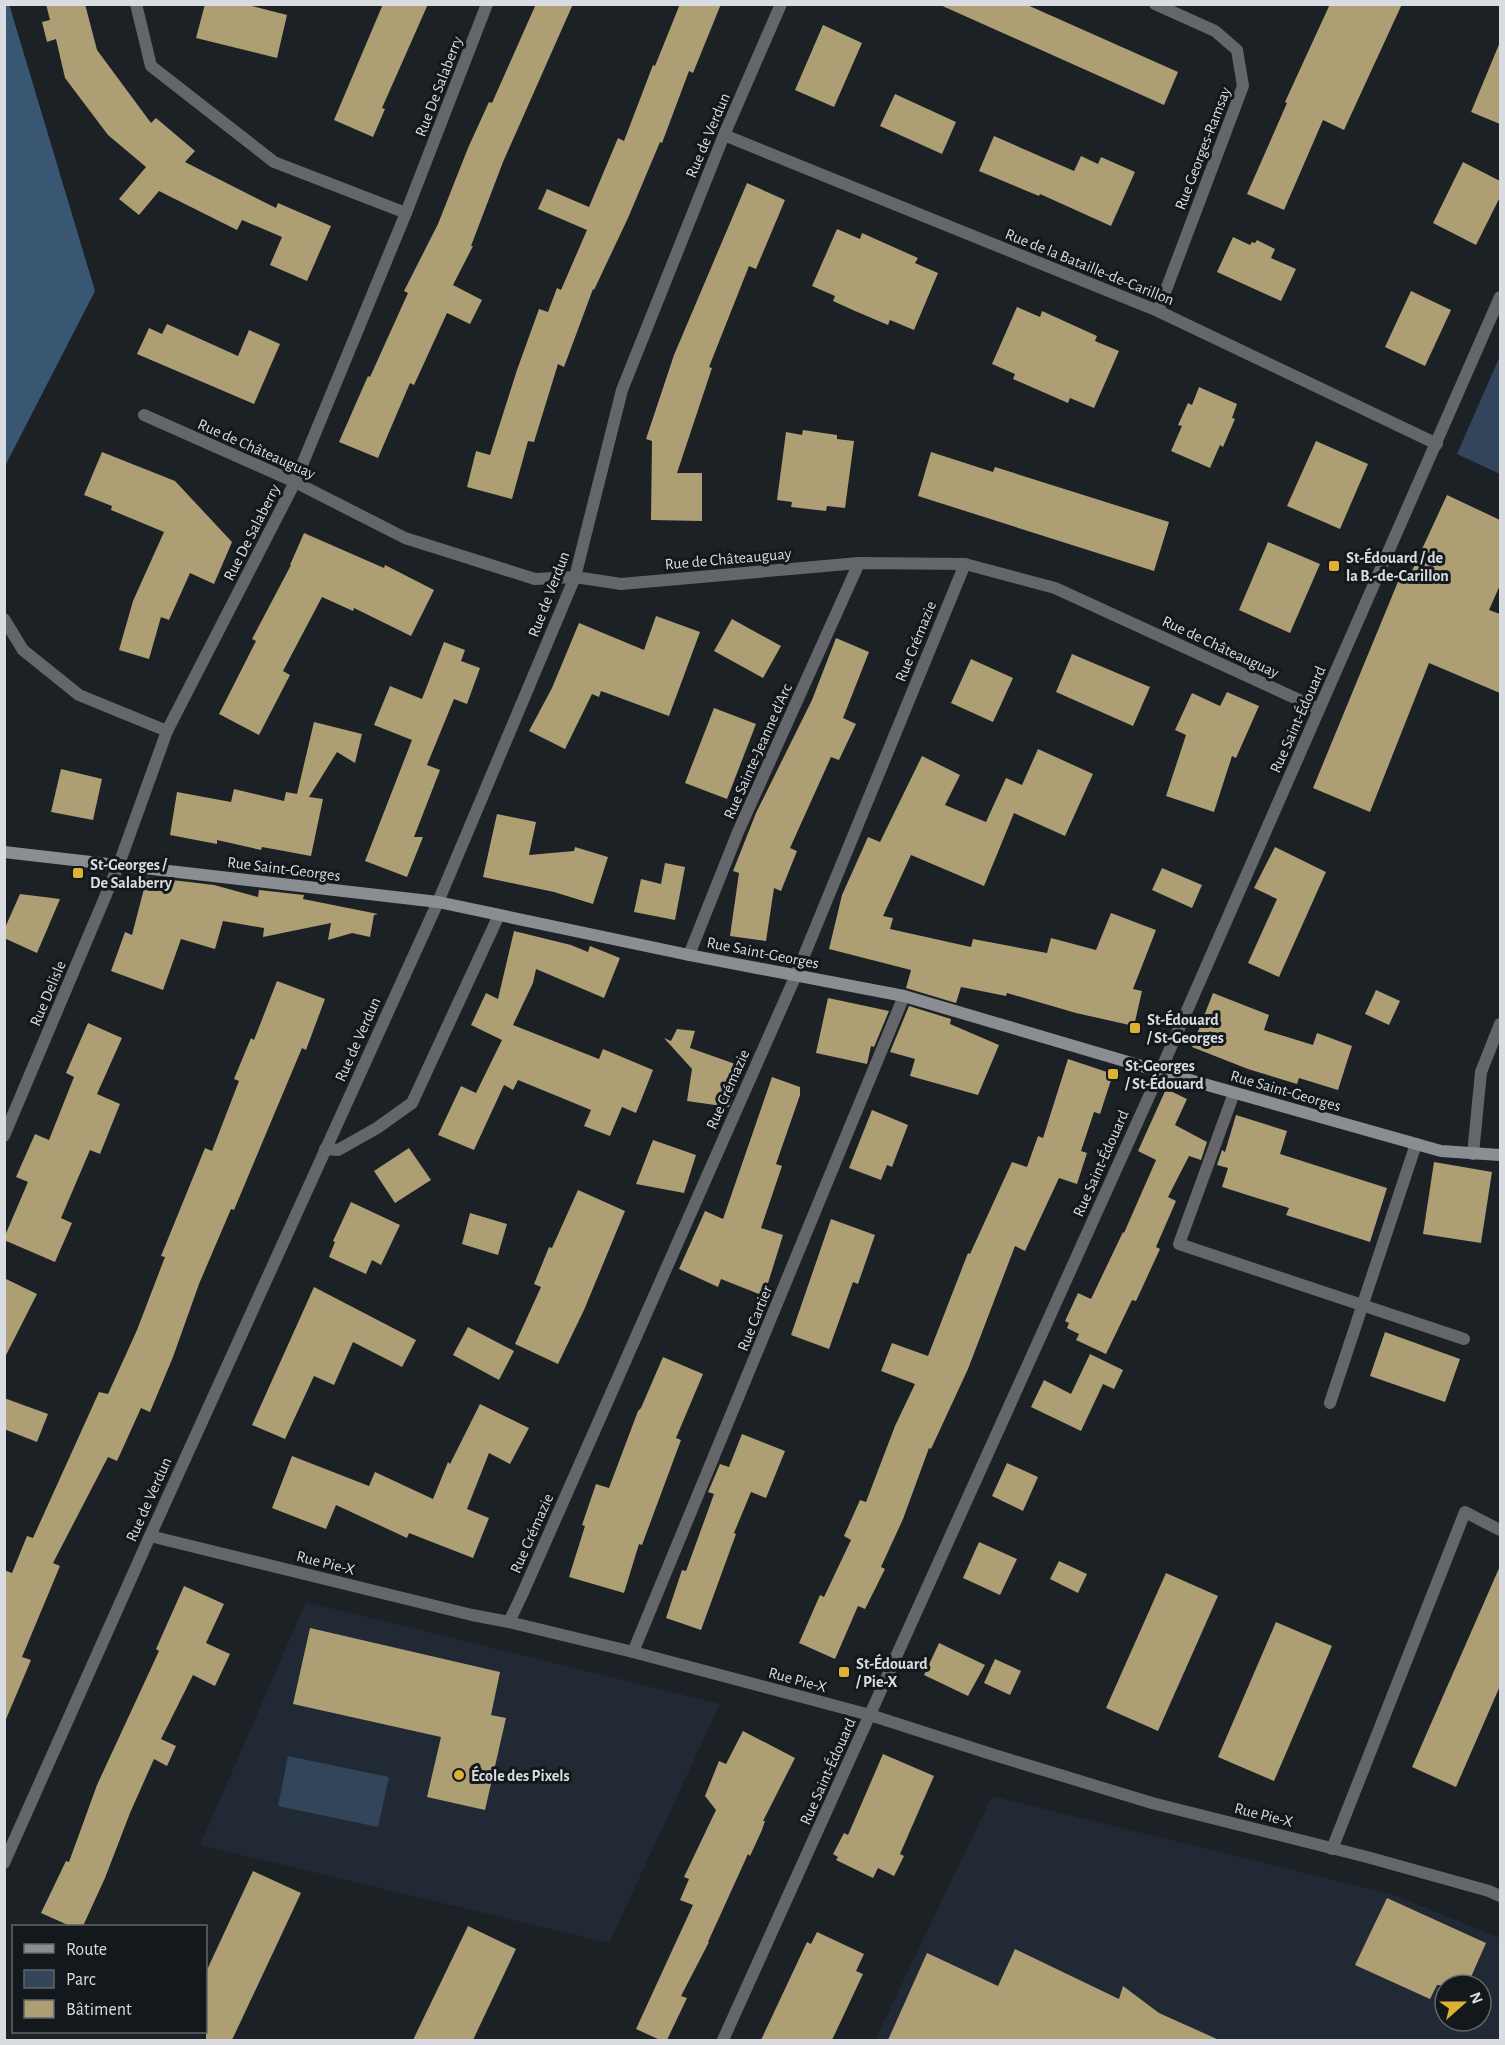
<svg xmlns="http://www.w3.org/2000/svg" width="1505" height="2045" font-family="'Alegreya Sans',sans-serif">
<style>
.built{fill:#212a34;fill-rule:evenodd}
.green{fill:#32455a}
.forest{fill:#395673}
.building{fill:#ae9e74}
.lines{fill:none;stroke-linecap:round;stroke-linejoin:round}
.street{stroke:#646669;stroke-width:12}
.secondary{stroke:#8a8e92;stroke-width:12}
.poi-dot{fill:#ddb233;stroke:#13181c;stroke-width:2}
.labels{text-anchor:middle;stroke-width:6;stroke-linejoin:round;paint-order:stroke}
.street-label{font-size:16px;fill:#d9dce0;stroke:#13181c}
.poi-label{font-size:16px;font-weight:bold;fill:#d9dce0;stroke:#13181c;text-anchor:start}
</style>
<rect width="100%" height="100%" fill="#1c2126"/>
<g class="built">
<path d="M306 1602 720 1704 609 1943 200 1845Z"/>
<path d="M992 1796 1394 1895 1500 1938V2040H875ZM1445 1985H1481V2021H1445Z"/>
</g>
<g class="green">
<path d="M1500 356V474L1457 454Z"/>
<path d="M288 1756 389 1777 378 1827 278 1806Z"/>
</g>
<path class="forest" d="M9 4 95 291 5 466 4 5Z"/>
<g class="building">
<path d="M46 4H85L97 50 151 123 156 118 195 151 185 162 276 208 278 203 331 226 307 281 270 265 282 237 242 220 237 230 159 191 139 215 119 199 146 167 108 135 65 78 56 39 47 42 42 22 50 20Z"/>
<path d="M205 4H244L287 15 277 58 196 38Z"/>
<path d="M383 4H428L382 108 385 109 373 137 334 120Z"/>
<path d="M536 4H573L503 162 471 246H473L453 285 482 300 470 324 447 313 414 385 410 383 378 458 339 442 368 376 370 377 408 293 404 291 438 224 468 148 489 102 492 103Z"/>
<path d="M680 4H721L693 73 689 71 662 143 660 142 628 218 594 290 593 289 564 367 558 364 534 442 528 441 512 499 467 487 476 451 490 455 517 370 539 309 548 312 557 288 561 290 587 230 538 209 547 189 589 207 618 138 624 141 653 65 655 66Z"/>
<path d="M938 4H1025L1178 72 1164 105Z"/>
<path d="M1330 4H1402L1344 130 1323 120 1284 210 1247 194 1287 103 1285 102Z"/>
<path d="M823 25 862 43 834 107 795 90Z"/>
<path d="M1500 42V124L1471 112Z"/>
<path d="M895 94 956 122 942 154 880 126Z"/>
<path d="M994 136 1074 171 1081 156 1098 164 1101 157 1135 172 1111 226 1040 194 1039 196 979 171Z"/>
<path d="M1463 162 1500 181V197L1476 245 1433 223Z"/>
<path d="M747 183 785 200 756 269 749 266 709 367 712 368 677 473H702V521L651 520 652 441 646 439 674 355Z"/>
<path d="M837 229 860 239 862 233 918 258 915 263 938 273 914 330 890 320 888 325 855 311 833 301 835 296 812 286Z"/>
<path d="M1233 237 1250 245 1252 242 1255 243 1257 240 1275 249 1271 258 1296 269 1281 301 1217 272Z"/>
<path d="M1411 291 1451 310 1425 366 1385 347Z"/>
<path d="M1017 307 1040 317 1042 311 1097 336 1095 341 1119 351 1094 408 1070 398 1068 403 1013 379 1015 374 992 364Z"/>
<path d="M167 324 238 356 249 330 280 344 254 404 137 354 149 328 162 334Z"/>
<path d="M1199 387 1237 404 1232 418 1235 419 1223 447 1220 445 1210 468 1171 451 1182 426 1178 425 1188 403 1192 405Z"/>
<path d="M803 430 837 435V439L854 441 845 508 827 506 826 511 791 507 792 502 777 500 786 432 802 435Z"/>
<path d="M1316 441 1368 464 1340 529 1287 506Z"/>
<path d="M102 452 175 481 232 542 214 584 190 573 169 620 161 617 149 659 119 650 133 601 164 532 111 510 112 506 84 495Z"/>
<path d="M931 452 993 472 995 467 1169 522 1154 571 918 496Z"/>
<path d="M1447 495 1500 520V585L1489 610 1500 614V693L1429 663 1370 812 1313 788 1402 572 1410 575Z"/>
<path d="M304 533 384 568 385 565 434 590 411 636 354 608 353 611 322 597 283 671 290 675 259 735 219 714 256 641 252 639 291 565H290Z"/>
<path d="M1268 542 1320 564 1290 633 1239 610Z"/>
<path d="M656 616 700 632 669 716 601 691 599 697 592 694 565 749 529 731 552 688 579 623 644 650Z"/>
<path d="M732 619 781 646 763 678 714 651Z"/>
<path d="M836 638 869 652 843 718 856 724 839 760 831 757 790 848 797 851 781 891 774 888 766 941 730 936 739 873 733 871 756 813 812 700Z"/>
<path d="M444 642 465 650 461 661 480 668 467 704 454 699 427 765 440 770 414 837H423L407 877 365 861 412 740 374 725 390 686 422 699Z"/>
<path d="M1072 654 1150 687 1133 726 1056 692Z"/>
<path d="M971 659 1013 678 993 722 951 703Z"/>
<path d="M1227 692 1259 706 1236 758 1232 756 1214 812 1166 796 1186 735 1175 730 1192 693 1220 706Z"/>
<path d="M714 708 756 724 727 799 685 783Z"/>
<path d="M314 722 362 734 355 763 337 752 309 797 323 799 311 856 262 847 261 850 217 840V844L170 835 177 792 231 802 234 789 284 801 286 792 297 794Z"/>
<path d="M1038 749 1093 774 1065 836 1014 813 984 886 911 855 883 916 893 918 890 929 971 947 973 939 1047 953 1051 938 1096 950 1111 913 1156 930 1133 989 1142 991 1134 1026 1076 1013 1007 993 1006 996 961 987 956 1003 906 988 911 970 829 949 842 895 868 837 880 842 922 756 960 775 945 805 986 822 1006 778 1022 785Z"/>
<path d="M61 769 102 779 93 820 51 812Z"/>
<path d="M497 814 536 822 529 855 574 851 575 847 608 857 593 904 554 892 483 877Z"/>
<path d="M1275 847 1326 872 1279 977 1248 963 1277 899 1254 888Z"/>
<path d="M665 863 685 867 675 920 634 912 641 879 661 884Z"/>
<path d="M1162 868 1202 885 1192 908 1152 890Z"/>
<path d="M147 877 214 885 258 897 259 890 304 895 303 899 378 914 374 915 370 937 352 933 328 940 331 923 263 937 264 928 223 921 215 949 181 939 163 990 111 971 125 932 132 935Z"/>
<path d="M20 894 60 899 37 953 4 938V930Z"/>
<path d="M514 931 571 945 588 952 590 946 620 958 604 998 536 969 533 983 513 1025 599 1059 603 1049 653 1070 636 1113 622 1107 610 1136 584 1126 591 1110 518 1080 513 1090 504 1085 474 1150 438 1135 461 1086 476 1093 502 1040 471 1025 486 993 498 999Z"/>
<path d="M277 981 325 999 306 1050 302 1048 234 1210 231 1209 199 1284 173 1357 150 1412 141 1408 117 1461 108 1457 53 1563 60 1566 22 1657 31 1660 4 1724V1570L12 1573 27 1536 33 1538 99 1392 108 1394 137 1330 165 1257 161 1256 205 1148 212 1151 239 1081 234 1079 251 1038 254 1040Z"/>
<path d="M1376 990 1400 1001 1389 1025 1365 1014Z"/>
<path d="M1213 993 1269 1015 1264 1030 1313 1045 1317 1033 1352 1046 1338 1090 1299 1078 1297 1084 1248 1069 1192 1047Z"/>
<path d="M828 998 889 1011 874 1047 871 1046 867 1064 816 1053Z"/>
<path d="M909 1006 951 1019 950 1024 999 1045 978 1095 910 1076 915 1059 890 1052Z"/>
<path d="M88 1023 122 1038 97 1094 120 1104 100 1154 90 1150 61 1218 72 1223 55 1262 4 1240V1238L28 1182 16 1177 35 1134 49 1140 74 1077 66 1073Z"/>
<path d="M677 1029 695 1031 690 1048 738 1065 733 1097 729 1107 687 1101 692 1069 664 1038 671 1041Z"/>
<path d="M1068 1059 1113 1074 1100 1114 1094 1112 1081 1151 1087 1153 1077 1184 1059 1178 1025 1251 1015 1246 968 1369 931 1449 929 1448 903 1519 881 1567 885 1569 865 1609 858 1606 835 1659 799 1643 820 1595 824 1597 851 1540 844 1536 860 1500 866 1502 895 1426 915 1384 881 1371 892 1343 928 1356 968 1253 970 1254 1012 1162 1027 1167 1038 1136 1043 1138Z"/>
<path d="M772 1077 800 1087V1095L776 1164 782 1166 761 1228 783 1235 764 1296 721 1279 718 1287 679 1269 705 1211 723 1219Z"/>
<path d="M1166 1089 1187 1099 1175 1125 1207 1142 1201 1160 1189 1156 1168 1197 1176 1201 1156 1247 1160 1249 1136 1301 1132 1300 1106 1354 1076 1340 1079 1334 1067 1328 1069 1323 1065 1321 1078 1293 1091 1299 1123 1232 1124 1233 1156 1160 1138 1151Z"/>
<path d="M872 1110 908 1125 892 1167 887 1165 881 1180 849 1168Z"/>
<path d="M1236 1115 1287 1131 1280 1154 1387 1188 1370 1242 1286 1215 1289 1208 1222 1187 1228 1168 1217 1165 1222 1150 1225 1152Z"/>
<path d="M653 1140 696 1155 684 1193 636 1184Z"/>
<path d="M409 1148 431 1180 395 1203 374 1171Z"/>
<path d="M1434 1162 1492 1172 1481 1243 1423 1234Z"/>
<path d="M578 1190 625 1211 584 1310 558 1364 515 1344 541 1287 534 1284 549 1247 552 1248Z"/>
<path d="M351 1202 400 1225 381 1265 372 1260 366 1274 329 1257 335 1242 333 1241Z"/>
<path d="M470 1213 507 1224 498 1255 462 1244Z"/>
<path d="M831 1219 875 1235 858 1284 853 1282 829 1349 791 1335Z"/>
<path d="M4 1278 37 1294 4 1359Z"/>
<path d="M314 1287 416 1340 402 1367 353 1342 334 1385 314 1376 285 1439 252 1425Z"/>
<path d="M468 1327 514 1351 499 1380 453 1355Z"/>
<path d="M1385 1332 1460 1359 1445 1402 1370 1376Z"/>
<path d="M1090 1354 1123 1370 1114 1389 1103 1384 1081 1431 1031 1407 1044 1380 1071 1394Z"/>
<path d="M663 1357 703 1374 676 1438 681 1440 642 1545 639 1544 624 1593 569 1577 585 1526 582 1525 596 1484 609 1488 638 1411 641 1408Z"/>
<path d="M4 1398 48 1414 37 1442 4 1429Z"/>
<path d="M480 1404 529 1428 510 1464 489 1453 467 1509 489 1518 473 1558 409 1533 407 1538 336 1505 326 1529 272 1508 292 1456 369 1486 375 1472 433 1499 448 1462 450 1464Z"/>
<path d="M742 1434 785 1451 766 1498 751 1492 734 1533 736 1534 701 1630 666 1618 682 1570 686 1571 714 1494 708 1492 720 1464 729 1467Z"/>
<path d="M1007 1463 1038 1477 1023 1511 992 1496Z"/>
<path d="M979 1542 1017 1559 1000 1595 963 1578Z"/>
<path d="M1059 1561 1087 1574 1078 1593 1050 1579Z"/>
<path d="M1500 1566V1686L1456 1787 1412 1767Z"/>
<path d="M1166 1573 1218 1596 1158 1731 1106 1708Z"/>
<path d="M184 1586 224 1604 206 1643 230 1654 215 1686 193 1675 161 1739 176 1746 167 1766 154 1759 130 1813 105 1878 83 1926H70L41 1913 66 1861 69 1862 97 1785 159 1651 156 1649Z"/>
<path d="M1276 1622 1332 1646 1274 1781 1218 1757Z"/>
<path d="M310 1628 500 1672 491 1715 506 1718 485 1810 427 1797 441 1737 293 1704Z"/>
<path d="M939 1643 985 1665 968 1696 924 1675Z"/>
<path d="M995 1659 1021 1671 1010 1695 984 1683Z"/>
<path d="M743 1731 795 1758 763 1821H765L762 1830 750 1856 748 1854 708 1942H709L681 1996 687 1998 667 2040H660L636 2029 693 1905 680 1900 689 1879 684 1877 716 1810 705 1796 719 1761 726 1764Z"/>
<path d="M883 1754 934 1776 900 1854 904 1856 894 1876 878 1868 873 1878 836 1860 838 1857 833 1854 844 1833 848 1835Z"/>
<path d="M253 1871 301 1893 232 2040H206V1972Z"/>
<path d="M1387 1898 1486 1943 1471 1977 1454 1985H1437L1430 1999 1355 1965Z"/>
<path d="M468 1926 516 1949 473 2040H413Z"/>
<path d="M817 1932 864 1954 856 1971 863 1974 832 2040H761L807 1942 811 1944Z"/>
<path d="M1015 1949 1119 1999 1123 1986 1159 2013 1219 2040H888L927 1953 998 1986Z"/>
</g>
<g class="lines">
<g class="street">
<path d="M136 4 151 66 274 162 406 213"/>
<path d="M1155 4 1215 31 1237 50 1243 86 1158 311"/>
<path d="M724 135 1158 311 1437 444"/>
<path d="M144 415 295 482 405 538 535 579 575 577 621 584 859 563 965 564 1055 588 1319 709"/>
<path d="M4 619 23 650 79 695 167 731"/>
<path d="M689 955 738 832 859 563"/>
<path d="M1234 1093 1179 1244 1464 1339"/>
<path d="M4 1136 119 864 167 731 295 482 406 213 487 4"/>
<path d="M325 1149 338 1150 377 1128 412 1103 499 915"/>
<path d="M1473 1154 1481 1072 1500 1024"/>
<path d="M1330 1403 1416 1144"/>
<path d="M150 1536 472 1615 509 1622 633 1652 870 1715 991 1754 1152 1803 1367 1857 1489 1891 1500 1896"/>
<path d="M509 1622 521 1597 796 975 965 564"/>
<path d="M633 1652 904 996"/>
<path d="M1332 1849 1465 1512 1500 1530"/>
<path d="M4 1863 150 1536 438 902 575 577 622 390 724 135 781 4"/>
<path d="M723 2040 1160 1072 1500 297"/>
</g>
<path class="secondary" d="M4 852 438 902 689 955 904 996 1172 1075 1441 1151 1500 1155"/>
</g>
<g class="poi-dot">
<rect x="1328" y="560" width="12" height="12" rx="3"/>
<rect x="72" y="867" width="12" height="12" rx="3"/>
<rect x="1129" y="1022" width="12" height="12" rx="3"/>
<rect x="1107" y="1068" width="12" height="12" rx="3"/>
<rect x="838" y="1666" width="12" height="12" rx="3"/>
<circle cx="459" cy="1775" r="6"/>
</g>
<g class="labels">
<g class="street-label">
<text transform="translate(438 86) rotate(-69)" y="6">Rue De Salaberry</text>
<text transform="translate(707 135) rotate(-67)" y="6">Rue de Verdun</text>
<text transform="translate(1202 148) rotate(-69)" y="6">Rue Georges-Ramsay</text>
<text transform="translate(1090 266) rotate(22)" y="6">Rue de la Bataille-de-Carillon</text>
<text transform="translate(257 448) rotate(24)" y="6">Rue de Châteauguay</text>
<text transform="translate(251 532) rotate(-63)" y="6">Rue De Salaberry</text>
<text transform="translate(728 558) rotate(-5)" y="6">Rue de Châteauguay</text>
<text transform="translate(548 594) rotate(-69)" y="6">Rue de Verdun</text>
<text transform="translate(915 641) rotate(-68)" y="6">Rue Crémazie</text>
<text transform="translate(1221 646) rotate(25)" y="6">Rue de Châteauguay</text>
<text transform="translate(1297 719) rotate(-66)" y="6">Rue Saint-Édouard</text>
<text transform="translate(757 751) rotate(-66)" y="6">Rue Sainte-Jeanne d'Arc</text>
<text transform="translate(284 868) rotate(7)" y="6">Rue Saint-Georges</text>
<text transform="translate(763 952) rotate(11)" y="6">Rue Saint-Georges</text>
<text transform="translate(47 993) rotate(-67)" y="6">Rue Delisle</text>
<text transform="translate(357 1039) rotate(-66)" y="6">Rue de Verdun</text>
<text transform="translate(727 1089) rotate(-66)" y="6">Rue Crémazie</text>
<text transform="translate(1286 1090) rotate(16)" y="6">Rue Saint-Georges</text>
<text transform="translate(1100 1163) rotate(-66)" y="6">Rue Saint-Édouard</text>
<text transform="translate(754 1318) rotate(-68)" y="6">Rue Cartier</text>
<text transform="translate(148 1499) rotate(-66)" y="6">Rue de Verdun</text>
<text transform="translate(531 1533) rotate(-66)" y="6">Rue Crémazie</text>
<text transform="translate(326 1562) rotate(14)" y="6">Rue Pie-X</text>
<text transform="translate(798 1679) rotate(15)" y="6">Rue Pie-X</text>
<text transform="translate(827 1771) rotate(-66)" y="6">Rue Saint-Édouard</text>
<text transform="translate(1264 1814) rotate(14)" y="6">Rue Pie-X</text>
</g>
<g class="poi-label">
<text x="1346" y="563">St-Édouard / de<tspan x="1346" dy="18">la B.-de-Carillon</tspan></text>
<text x="90" y="870">St-Georges /<tspan x="90" dy="18">De Salaberry</tspan></text>
<text x="1147" y="1025">St-Édouard<tspan x="1147" dy="18">/ St-Georges</tspan></text>
<text x="1125" y="1071">St-Georges<tspan x="1125" dy="18">/ St-Édouard</tspan></text>
<text x="856" y="1669">St-Édouard<tspan x="856" dy="18">/ Pie-X</tspan></text>
<text x="471" y="1781">École des Pixels</text>
</g>
</g>
<rect width="1505" height="2045" fill="none" stroke="#d9dce0" stroke-width="12"/>
<rect x="12" y="1925" width="195" height="108" fill="#13181c" stroke="#62666a" stroke-width="1.5"/>
<rect x="24" y="1944" width="30" height="9" fill="#8a8e92" stroke="#62666a" stroke-width="1.5"/>
<text x="66" y="1955" font-size="18" fill="#d9dce0">Route</text>
<rect x="24" y="1970" width="30" height="18" fill="#32455a" stroke="#62666a" stroke-width="1.5"/>
<text x="66" y="1985" font-size="18" fill="#d9dce0">Parc</text>
<rect x="24" y="2000" width="30" height="18" fill="#ae9e74" stroke="#62666a" stroke-width="1.5"/>
<text x="66" y="2015" font-size="18" fill="#d9dce0">Bâtiment</text>
<g transform="translate(1463 2003) rotate(69)"><circle r="28" fill="#13181c" stroke="#62666a" stroke-width="1.5"/>
<path d="M0-4.5L10 22L0 15L-10 22Z" fill="#ddb233"/>
<text y="-9" font-size="16" font-weight="bold" text-anchor="middle" fill="#d9dce0">N</text>
</g>
</svg>
